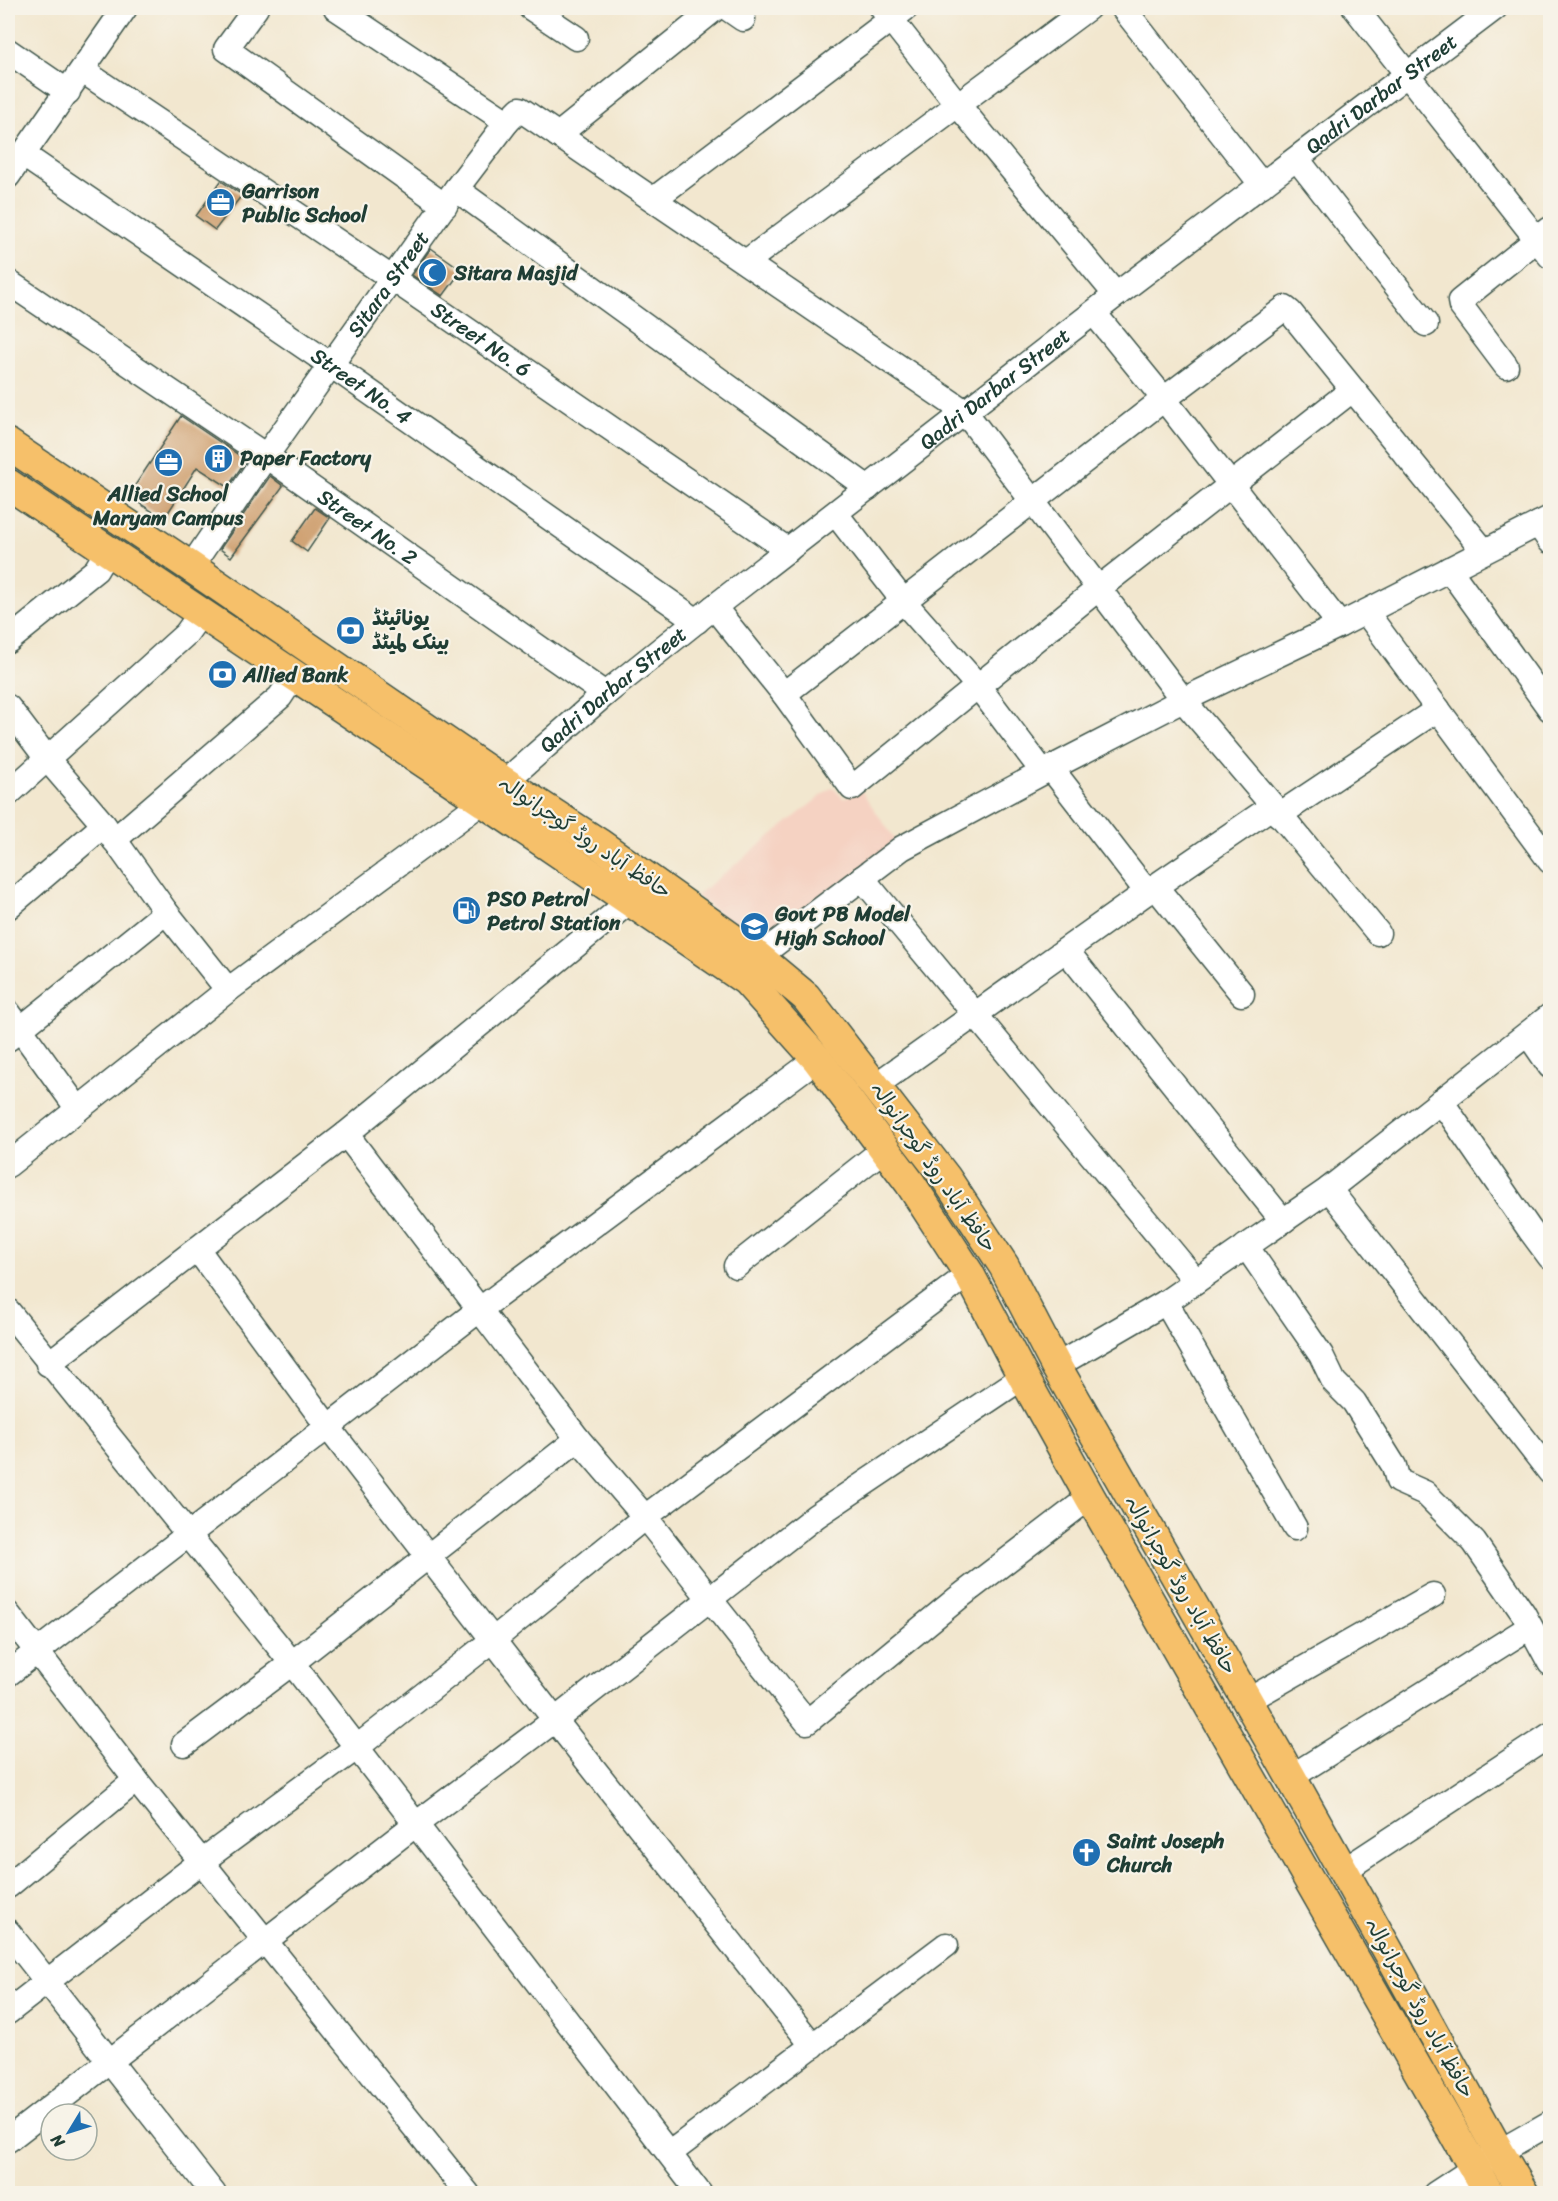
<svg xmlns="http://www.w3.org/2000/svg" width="1558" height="2201" font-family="Sriracha,'Playpen Sans Arabic',sans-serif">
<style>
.built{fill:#f5d2c2}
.building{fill:#d0a374}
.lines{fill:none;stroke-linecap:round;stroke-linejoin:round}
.minor-casing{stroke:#3f564b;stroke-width:27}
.major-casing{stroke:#3f564b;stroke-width:33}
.minor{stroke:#fff;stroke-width:24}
.major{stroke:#f6c06b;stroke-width:30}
.labels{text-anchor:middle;stroke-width:4.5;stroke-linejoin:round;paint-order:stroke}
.street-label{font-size:21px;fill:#1f3d34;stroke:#f7f3e8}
.poi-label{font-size:21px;font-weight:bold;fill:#1f3d34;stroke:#f7f3e8;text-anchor:start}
</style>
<rect width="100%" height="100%" fill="#f7f3e8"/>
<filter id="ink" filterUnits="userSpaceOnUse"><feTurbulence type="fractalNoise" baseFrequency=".0167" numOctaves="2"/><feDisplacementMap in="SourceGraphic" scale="12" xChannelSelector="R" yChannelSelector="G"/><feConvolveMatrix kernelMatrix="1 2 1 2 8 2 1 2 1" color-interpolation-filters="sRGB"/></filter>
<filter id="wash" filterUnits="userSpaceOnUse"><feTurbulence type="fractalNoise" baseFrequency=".008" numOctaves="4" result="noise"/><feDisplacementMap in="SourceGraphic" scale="24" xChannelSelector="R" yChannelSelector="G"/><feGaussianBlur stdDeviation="1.35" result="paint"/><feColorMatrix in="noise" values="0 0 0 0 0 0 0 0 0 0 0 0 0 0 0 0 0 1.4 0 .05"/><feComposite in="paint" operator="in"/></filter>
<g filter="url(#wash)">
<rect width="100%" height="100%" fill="#f2e7cf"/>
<path class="built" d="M832 787 844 799 860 789 897 842 763 947 696 896Z"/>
<g id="blocks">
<g class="building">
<path d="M221 181 242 195 215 230 196 216Z"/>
<path d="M431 248 462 270 443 296 412 275Z"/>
<path d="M181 416 246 460 228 487 197 467 164 519 128 496Z"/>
<path d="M270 476 283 486 231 557 220 549Z"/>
<path d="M315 508 330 518 307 552 292 541Z"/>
</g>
</g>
</g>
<g filter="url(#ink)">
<use href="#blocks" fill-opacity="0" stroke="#3f564b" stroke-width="1.5"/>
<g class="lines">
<defs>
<g id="minor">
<path d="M256 8 226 49 445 206"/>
<path d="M336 8 507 122 520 109 965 412 1183 700 1273 806 1378 933"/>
<path d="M531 8 576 38"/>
<path d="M727 8 743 19"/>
<path d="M882 8 958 105 1116 295"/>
<path d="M1123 8 1262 185"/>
<path d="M1355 8 1550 256"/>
<path d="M8 51 68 92"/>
<path id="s1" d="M83 71 393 279 788 550"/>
<path d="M558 135 716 8"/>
<path id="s2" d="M22 154 331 365 697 621"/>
<path d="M1297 159 1426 324"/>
<path d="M8 176 125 8"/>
<path d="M456 189 868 488"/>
<path d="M654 199 906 8"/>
<path d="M746 262 1088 8"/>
<path id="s3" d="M8 282 266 456 605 694"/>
<path d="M1094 313 1164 399 1340 625"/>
<path d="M1506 366 1461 306 1460 301 1550 229"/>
<path d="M836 514 904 602 978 686 1043 772"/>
<path d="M1538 524 1550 541"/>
<path id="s4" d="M191 567 266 456 456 189 507 122"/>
<path d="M1449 569 1550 709"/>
<path d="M714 607 784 694 852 788 1099 588 1352 390"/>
<path d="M1366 612 1550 861"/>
<path d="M8 641 96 570 108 550"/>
<path d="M784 694 1164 399 1285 308 1290 312 1484 551"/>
<path d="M8 707 48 760 104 825 166 912 228 990"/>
<path d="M1051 768 1147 892"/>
<path d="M8 794 186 634 201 613"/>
<path d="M1279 815 1438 709"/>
<path d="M114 840 280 697 294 676"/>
<path d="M862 878 1196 1281"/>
<path d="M1155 886 1242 994"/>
<path d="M8 907 104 825"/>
<path d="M1066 950 1283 1221"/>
<path d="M758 957 902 848 1051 768 1183 700 1340 625 1550 518"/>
<path d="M8 1012 78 1109"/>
<path d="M1528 1034 1550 1066"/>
<path d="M8 1039 166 912"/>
<path d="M876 1085 1147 892 1273 806"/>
<path d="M1441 1101 1530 1230 1550 1257"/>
<path d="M346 1134 578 1439 645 1517 807 1722 958 1598 1090 1497"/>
<path id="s5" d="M8 1165 228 990 482 802 605 694 714 607 1116 295 1495 8"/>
<path d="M1329 1189 1550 1472"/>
<path d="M1246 1246 1321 1355 1334 1382 1354 1402 1394 1466 1398 1481 1425 1493 1474 1542 1523 1613 1550 1663"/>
<path d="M198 1250 328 1427 555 1720 813 2046"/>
<path d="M736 1266 884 1149"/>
<path d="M1166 1302 1295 1528"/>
<path d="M8 1311 292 1663 700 2194"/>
<path d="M48 1364 346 1134 630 901"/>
<path d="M1056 1366 1166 1302 1329 1189 1550 1016"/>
<path d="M8 1614 136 1780 468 2194"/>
<path d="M8 1674 479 1310 817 1059"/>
<path d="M1247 1701 1433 1595"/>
<path d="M184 1744 292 1663 578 1439"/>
<path d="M1291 1777 1530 1627"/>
<path d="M1343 1871 1550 1735"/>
<path d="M8 1886 136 1780"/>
<path d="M8 1932 214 2194"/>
<path d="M8 2012 202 1861 356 1748 493 1640 645 1517 969 1274"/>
<path d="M8 2140 416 1824 555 1720 816 1516 1023 1377"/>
<path d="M670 2153 946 1945"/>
<path d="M1435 2194 1499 2152 1550 2123"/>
</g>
<g id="major">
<path d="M8 444 191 567 503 781 598 843 758 957 806 997 946 1178 1004 1266 1056 1366 1279 1756 1391 1956 1499 2152 1524 2194"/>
<path d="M8 484 539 839 746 980 817 1059 910 1183 969 1274 1020 1371 1090 1497 1489 2194"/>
</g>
</defs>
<use href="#minor" class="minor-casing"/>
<use href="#major" class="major-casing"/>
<use href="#minor" class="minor"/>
<use href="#major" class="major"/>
</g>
</g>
<defs>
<symbol id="office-disc" viewBox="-11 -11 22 22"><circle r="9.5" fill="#1f6fb2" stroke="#f7f3e8"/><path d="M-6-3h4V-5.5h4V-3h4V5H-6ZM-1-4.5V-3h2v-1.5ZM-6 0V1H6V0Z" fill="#fff"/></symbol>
<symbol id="mosque-disc" viewBox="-11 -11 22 22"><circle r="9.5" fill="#1f6fb2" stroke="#f7f3e8"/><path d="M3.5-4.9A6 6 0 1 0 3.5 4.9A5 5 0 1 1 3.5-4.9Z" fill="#fff"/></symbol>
<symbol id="building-disc" viewBox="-11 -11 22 22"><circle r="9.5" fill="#1f6fb2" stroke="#f7f3e8"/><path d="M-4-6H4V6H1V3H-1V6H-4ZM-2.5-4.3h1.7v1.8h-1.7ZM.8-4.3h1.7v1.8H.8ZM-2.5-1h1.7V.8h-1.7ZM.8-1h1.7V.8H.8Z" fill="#fff"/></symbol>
<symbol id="bank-disc" viewBox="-11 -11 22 22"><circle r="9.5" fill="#1f6fb2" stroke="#f7f3e8"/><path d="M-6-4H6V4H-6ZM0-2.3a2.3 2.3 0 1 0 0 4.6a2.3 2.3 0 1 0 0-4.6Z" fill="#fff"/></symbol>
<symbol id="fuel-disc" viewBox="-11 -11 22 22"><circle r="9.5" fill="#1f6fb2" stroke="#f7f3e8"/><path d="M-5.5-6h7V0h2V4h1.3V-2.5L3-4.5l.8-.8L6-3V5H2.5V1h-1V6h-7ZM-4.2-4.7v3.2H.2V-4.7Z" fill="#fff"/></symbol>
<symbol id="school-disc" viewBox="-11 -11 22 22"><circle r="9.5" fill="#1f6fb2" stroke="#f7f3e8"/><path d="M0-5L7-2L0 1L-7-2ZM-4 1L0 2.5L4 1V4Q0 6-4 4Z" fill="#fff"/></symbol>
<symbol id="church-disc" viewBox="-11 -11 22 22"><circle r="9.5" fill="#1f6fb2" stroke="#f7f3e8"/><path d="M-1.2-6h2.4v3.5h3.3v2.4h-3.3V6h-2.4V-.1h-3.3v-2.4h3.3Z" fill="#fff"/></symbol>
</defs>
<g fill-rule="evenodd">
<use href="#office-disc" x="204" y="186" width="33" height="33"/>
<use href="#mosque-disc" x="416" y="256" width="33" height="33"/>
<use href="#building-disc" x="202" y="442" width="33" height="33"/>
<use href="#office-disc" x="152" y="446" width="33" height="33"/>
<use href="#bank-disc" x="334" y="614" width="33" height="33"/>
<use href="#bank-disc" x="206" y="658" width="33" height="33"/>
<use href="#fuel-disc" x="450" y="894" width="33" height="33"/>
<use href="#school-disc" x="738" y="910" width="33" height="33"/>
<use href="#church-disc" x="1070" y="1836" width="33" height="33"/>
</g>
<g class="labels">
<g class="street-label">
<text dy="7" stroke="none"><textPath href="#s5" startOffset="1742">Qadri Darbar Street</textPath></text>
<text dy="7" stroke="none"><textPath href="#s4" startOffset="345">Sitara Street</textPath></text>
<text dy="7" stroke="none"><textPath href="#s1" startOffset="480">Street No. 6</textPath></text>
<text dy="7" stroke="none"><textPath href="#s2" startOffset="411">Street No. 4</textPath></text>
<text dy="7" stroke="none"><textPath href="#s5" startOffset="1256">Qadri Darbar Street</textPath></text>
<text dy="7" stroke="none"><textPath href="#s3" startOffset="435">Street No. 2</textPath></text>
<text dy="7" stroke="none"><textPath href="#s5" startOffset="770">Qadri Darbar Street</textPath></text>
<text transform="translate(585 837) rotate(34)" y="7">حافظ آباد روڈ گوجرانوالہ</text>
<text transform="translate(934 1167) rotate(55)" y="7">حافظ آباد روڈ گوجرانوالہ</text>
<text transform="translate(1181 1585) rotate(60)" y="7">حافظ آباد روڈ گوجرانوالہ</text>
<text transform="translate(1420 2008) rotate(61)" y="7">حافظ آباد روڈ گوجرانوالہ</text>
</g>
<g class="poi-label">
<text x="242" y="198">Garrison<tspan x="242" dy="24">Public School</tspan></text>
<text x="454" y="280">Sitara Masjid</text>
<text x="240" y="465">Paper Factory</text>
<text x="168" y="501" text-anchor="middle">Allied School<tspan x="168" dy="24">Maryam Campus</tspan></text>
<text x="372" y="625">یونائیٹڈ<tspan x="372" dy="24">بینک لمیٹڈ</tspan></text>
<text x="243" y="682">Allied Bank</text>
<text x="487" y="906">PSO Petrol<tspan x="487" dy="24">Petrol Station</tspan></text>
<text x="775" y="921">Govt PB Model<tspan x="775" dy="24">High School</tspan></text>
<text x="1107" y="1848">Saint Joseph<tspan x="1107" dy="24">Church</tspan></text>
</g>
</g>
<rect width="1558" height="2201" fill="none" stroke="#f7f3e8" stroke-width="30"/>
<g transform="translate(69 2132) rotate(232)"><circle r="28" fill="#f7f3e8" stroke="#a1aaa0" stroke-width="1.5"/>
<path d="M0-4.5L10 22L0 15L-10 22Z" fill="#1f6fb2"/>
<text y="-9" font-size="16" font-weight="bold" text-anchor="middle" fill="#1f3d34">N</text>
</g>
</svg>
